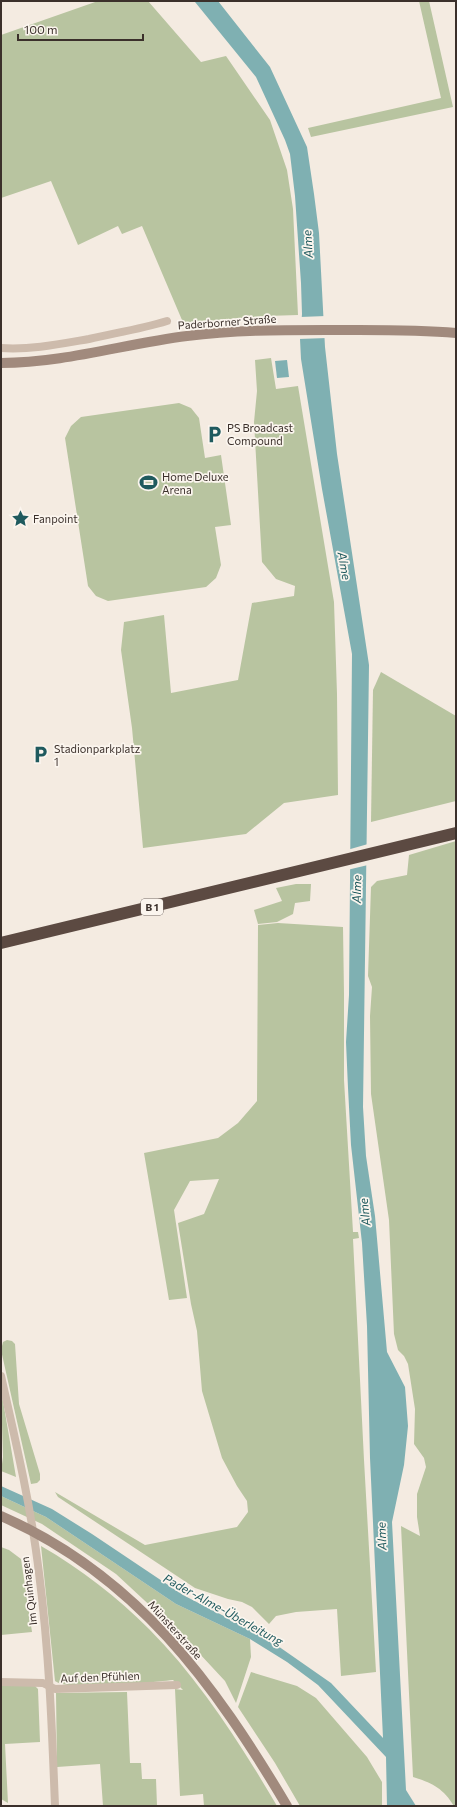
<svg xmlns="http://www.w3.org/2000/svg" width="457" height="1807" font-family="Commissioner,sans-serif">
<style>
.green{fill:#b8c4a0}
.water{fill:#7fb0b2}
.pier{fill:#f4ebe1}
.lines{fill:none;stroke-linecap:round;stroke-linejoin:round}
.street{stroke:#cdbbac;stroke-width:8}
.secondary{stroke:#a18a7d;stroke-width:10}
.highway{stroke:#5c4a42;stroke-width:12}
.labels{text-anchor:middle;stroke-width:3.5;stroke-linejoin:round;paint-order:stroke}
.shield{fill:#fbf5ee;stroke:#756b66;stroke-width:1}
.shield-label{font-size:10px;font-weight:bold;fill:#3b302b}
.street-label{font-size:11px;fill:#3b302b;stroke:#fbf5ee}
.poi-label{font-size:11px;fill:#3b302b;stroke:#fbf5ee;text-anchor:start}
.water-label{font-size:12px;font-style:italic;fill:#1f5a5e;stroke:#fbf5ee}
</style>
<rect width="100%" height="100%" fill="#f4ebe1"/>
<g class="green">
<path d="M98 1H148L201 62 226 56 270 120 287 170 293 209 298 315 266 316 184 323 180 321 182 320 142 226 122 234 118 226 78 245 51 181 1 198V35Z"/>
<path d="M419 1H429L453 107 311 137 308 128 441 98Z"/>
<path d="M271 358 276 389 298 386 334 602 337 694 338 795 284 803 246 834 143 848 132 728 121 650 124 622 164 615 171 693 238 680 252 603 294 596 295 586 276 579 262 562 254 422 257 391 255 360Z"/>
<path d="M179 403 191 408 199 418 205 458 221 455 231 525 215 527 221 565 216 578 206 587 108 601 96 596 88 586 65 438 71 426 81 417Z"/>
<path d="M381 672 456 716V801L371 822 373 690Z"/>
<path d="M456 841V1806H454C443 1788 432 1783 413 1777L401 1526 420 1536 417 1517V1494L426 1467 424 1458 414 1444 415 1409 408 1364 404 1356 398 1350 394 1334 389 1220 371 1094 370 1016 372 987 368 976 371 887 377 881 407 875 409 855Z"/>
<path d="M296 884H311L310 901 295 903 293 914 277 922 258 924 254 910 282 901 276 888Z"/>
<path d="M278 923 343 927 344 994V1080L353 1232H358L359 1238 353 1239 364 1460 376 1672 341 1676 337 1609 296 1612 276 1616 269 1624 252 1607 242 1602 228 1599 195 1588 58 1497 55 1492 145 1545 237 1527 248 1512 247 1501 237 1486 222 1458 202 1391 197 1331 191 1304 178 1223 204 1214 219 1179 190 1181 174 1210 187 1298 169 1300 144 1153 218 1138 238 1123 257 1101 258 925Z"/>
<path d="M7 1340 12 1341 15 1344 19 1404 40 1474V1480L37 1483 31 1484 1 1350 3 1342Z"/>
<path d="M1 1392 3 1401 16 1477 1 1471 3 1457Z"/>
<path d="M1 1496 46 1517 176 1604 250 1639 251 1657 236 1703 225 1681 185 1638 116 1574 42 1524 1 1505Z"/>
<path d="M41 1546C81 1569 117 1597 149 1629 200 1680 241 1745 277 1806H204L203 1794 180 1796 175 1689 183 1690 173 1680C152 1682 69 1692 55 1681Z"/>
<path d="M1 1547 9 1550 21 1559 32 1632 1 1635Z"/>
<path d="M251 1672 297 1686 316 1698 367 1757 382 1782V1806H300L275 1763 238 1707Z"/>
<path d="M1 1686H35L38 1689 40 1742 5 1744 8 1803 1 1799Z"/>
<path d="M127 1692 130 1763H141L142 1779H156L157 1806H103L100 1764 57 1767 56 1693Z"/>
</g>
<g class="water">
<path d="M171 1H218L270 67 307 147 314 194 319 233 325 347 337 454 369 665 363 1107 366 1156 375 1216 387 1352 405 1387 408 1426 404 1465 392 1522 406 1790 416 1806H387L386 1757 318 1685 287 1662 250 1639 176 1604 46 1517 1 1496V1486L52 1509 92 1534 183 1595 265 1637 331 1683 383 1738 370 1458 367 1326 362 1243 351 1145 348 1088 346 1042 349 995 352 654 322 489 301 359 300 339 302 314 301 283 295 196 290 154 285 140 256 77 195 2Z"/>
<path d="M287 360 289 377 277 378 275 361Z"/>
</g>
<g class="pier">
<path d="M326 316 327 338 298 339 300 317Z"/>
<path d="M368 844V865L347 870V850Z"/>
</g>
<g class="lines">
<g class="street">
<path d="M1 348C31 350 60 344 89 339 115 333 141 329 167 321"/>
<path d="M1 1376C16 1442 31 1507 39 1573 49 1650 52 1728 55 1806"/>
<path d="M1 1682 43 1683 55 1689 177 1685"/>
</g>
<g class="secondary">
<path d="M1 363C64 363 124 344 187 336 233 330 279 330 326 330 369 330 413 329 456 333"/>
<path d="M1 1516C136 1575 214 1683 287 1806"/>
</g>
<path class="highway" d="M1 943 456 833"/>
</g>
<defs>
<symbol id="parking-bare" viewBox="-9 -9 18 18"><path d="M-3.5-5.5H1a3.5 3.5 0 0 1 0 7H-1V5.5H-3.5ZM-1-3.4V-.6H.8a1.4 1.4 0 0 0 0-2.8Z" fill="#1f5a5e" stroke="#fbf5ee" stroke-width="2.5" paint-order="stroke"/></symbol>
<symbol id="stadium-bare" viewBox="-9 -9 18 18"><path d="M0-5a6.5 5 0 1 0 0 10a6.5 5 0 1 0 0-10ZM-3.5-1.8h7v3.6h-7Z" fill="#1f5a5e" stroke="#fbf5ee" stroke-width="2.5" paint-order="stroke"/></symbol>
<symbol id="sight-bare" viewBox="-9 -9 18 18"><path d="M0-6L1.8-2.2L6-1.7L2.9 1.2L3.7 5.4L0 3.3L-3.7 5.4L-2.9 1.2L-6-1.7L-1.8-2.2Z" fill="#1f5a5e" stroke="#fbf5ee" stroke-width="2.5" paint-order="stroke"/></symbol>
</defs>
<g fill-rule="evenodd">
<use href="#parking-bare" x="202" y="422" width="25" height="25"/>
<use href="#stadium-bare" x="136" y="470" width="25" height="25"/>
<use href="#sight-bare" x="8" y="506" width="25" height="25"/>
<use href="#parking-bare" x="28" y="742" width="25" height="25"/>
</g>
<g class="labels">
<rect class="shield" x="141" y="899" width="22" height="16" rx="3"/>
<g class="shield-label">
<text x="152" y="911">B 1</text>
</g>
<g class="street-label">
<text transform="translate(227 322) rotate(-4)" y="4">Paderborner Straße</text>
<text transform="translate(29 1591) rotate(-97)" y="4">Im Quinhagen</text>
<text transform="translate(175 1630) rotate(48)" y="4">Münsterstraße</text>
<text transform="translate(100 1677) rotate(-2)" y="4">Auf den Pfühlen</text>
</g>
<g class="poi-label">
<text x="227" y="432">PS Broadcast<tspan x="227" dy="13">Compound</tspan></text>
<text x="162" y="481">Home Deluxe<tspan x="162" dy="13">Arena</tspan></text>
<text x="33" y="523">Fanpoint</text>
<text x="54" y="753">Stadionparkplatz<tspan x="54" dy="13">1</tspan></text>
</g>
<g class="water-label">
<text transform="translate(308 244) rotate(-93)" y="4">Alme</text>
<text transform="translate(344 566) rotate(80)" y="4">Alme</text>
<text transform="translate(357 889) rotate(-89)" y="4">Alme</text>
<text transform="translate(365 1212) rotate(-96)" y="4">Alme</text>
<text transform="translate(382 1536) rotate(-92)" y="4">Alme</text>
<text transform="translate(223 1610) rotate(29)" y="4">Pader-Alme-Überleitung</text>
</g>
</g>
<rect width="457" height="1807" fill="none" stroke="#3b302b" stroke-width="4"/>
<path d="M18 34v6h125v-6" fill="none" stroke="#3b302b" stroke-width="2"/>
<text x="24" y="34" font-size="12" fill="#3b302b" stroke="#fbf5ee" stroke-width="3" paint-order="stroke">100 m</text>
</svg>
